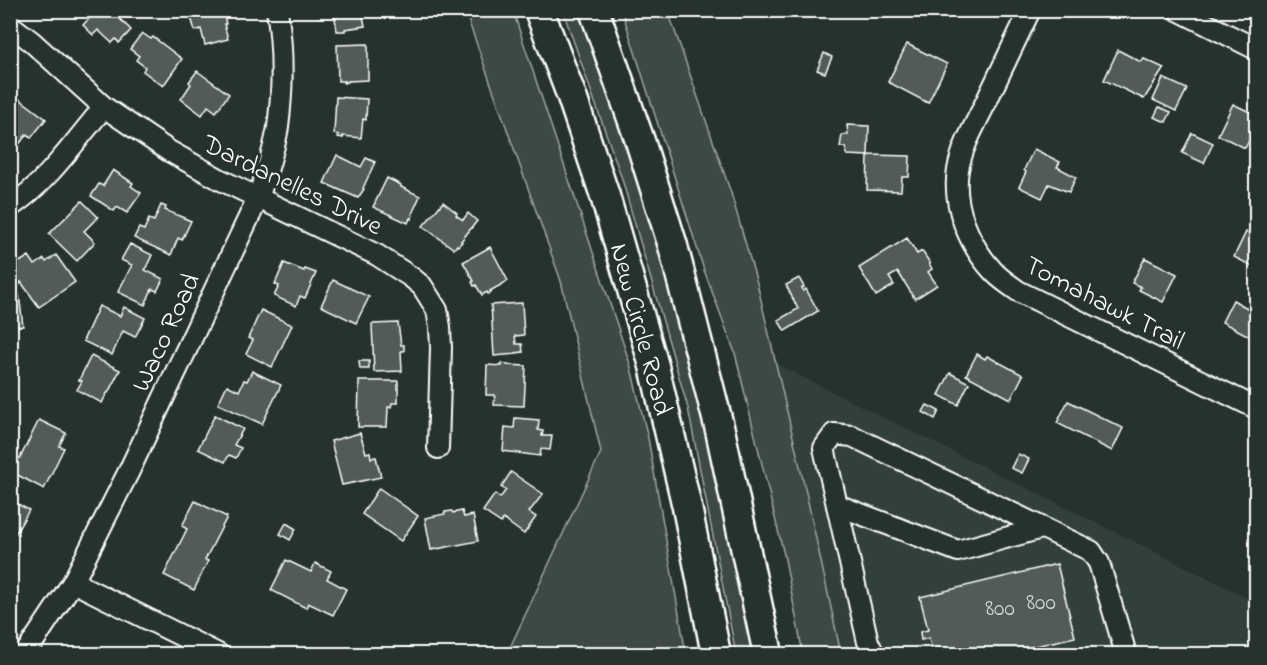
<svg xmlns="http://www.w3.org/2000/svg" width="1267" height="665" font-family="'Indie Flower',sans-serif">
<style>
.built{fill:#333f3a}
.green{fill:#3e4944;stroke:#9ea4a2;stroke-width:1.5}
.building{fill:#515c57;stroke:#fff;stroke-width:1.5}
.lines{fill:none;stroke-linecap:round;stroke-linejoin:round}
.minor-casing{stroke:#fff;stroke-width:24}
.highway-casing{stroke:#fff;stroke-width:33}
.minor{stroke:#26332d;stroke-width:20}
.highway{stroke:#26332d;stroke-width:28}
.labels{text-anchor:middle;stroke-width:6;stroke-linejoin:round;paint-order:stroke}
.number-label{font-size:24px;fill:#d4d6d5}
.street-label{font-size:27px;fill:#fff;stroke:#26332d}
</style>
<rect width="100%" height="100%" fill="#26332d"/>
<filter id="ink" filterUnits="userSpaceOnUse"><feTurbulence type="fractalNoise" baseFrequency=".0167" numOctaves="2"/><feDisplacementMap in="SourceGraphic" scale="12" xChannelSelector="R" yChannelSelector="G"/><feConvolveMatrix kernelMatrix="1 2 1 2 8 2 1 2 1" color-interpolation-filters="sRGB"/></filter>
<g filter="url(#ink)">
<path class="built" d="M776 364 1256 602V654H841Z"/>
<g class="green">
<path d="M465 11H513L630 364 648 438 686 654H507L601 452 561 281Z"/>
<path d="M563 11H582L644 184 705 412 755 654H736L688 408 622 179Z"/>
<path d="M622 11H668L731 193 757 283 807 497 841 654H803L785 559 735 353 704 270Z"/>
</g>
<g class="building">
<path d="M97 10H111L131 30 119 43 116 39 112 43 98 30 93 35 83 25Z"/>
<path d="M189 10H223L226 24H224L228 39 205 45 201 29 195 31Z"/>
<path d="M331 10H362L365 26 345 29V31H337L334 12 332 13Z"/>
<path d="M142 33 151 39 153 37 182 59 163 86 143 71 145 67 136 60 139 56 130 49Z"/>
<path d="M368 44V80L348 81V82L344 83 345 81H338L337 45Z"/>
<path d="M907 44 947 64 928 103 888 82Z"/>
<path d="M1118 50 1141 62 1144 59 1164 68 1144 99 1104 80Z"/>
<path d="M824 53 832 57 825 73 817 70Z"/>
<path d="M197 71 229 94 216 112 208 106 202 115 181 99 191 84 189 82Z"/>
<path d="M1163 78 1187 89 1176 111 1153 100Z"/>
<path d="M13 94 46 119 31 138 27 134 17 147 10 143V97Z"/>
<path d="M336 97 367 99 366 120 363 119 361 138 343 136V138L338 137 339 135 334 134Z"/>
<path d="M1233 104 1256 115V145L1249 141 1245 148 1218 135Z"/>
<path d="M1159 107 1171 112 1166 122 1154 117Z"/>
<path d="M847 125 869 126 868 155 910 156 909 177H902L901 191 867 190 868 156 847 155 846 147H840L842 135H848Z"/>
<path d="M1192 133 1213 143 1204 163 1182 153Z"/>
<path d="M1034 149 1060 162 1057 167 1076 177 1069 192 1049 184 1042 198 1019 187 1026 172 1024 170Z"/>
<path d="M337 155 361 167 366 158 375 162 363 188 364 189 358 198 324 183Z"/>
<path d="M113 170 133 183 131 186 141 193 127 213 117 207 114 211 91 196 99 184 103 186Z"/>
<path d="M387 178 401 185V187L420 196 412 214 413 215 411 219 410 218 408 223 373 207Z"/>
<path d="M82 201 98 217 84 231 95 242 77 261 49 234Z"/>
<path d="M443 202 457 213 456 215 463 220 468 213 477 221 461 241 462 242 458 246 457 245 454 249 423 226Z"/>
<path d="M161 205 166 207 165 210 191 221 182 240 178 238 171 255 134 238 139 228 144 230 149 219 154 221Z"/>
<path d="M1246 232 1256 237V268L1234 257Z"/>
<path d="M907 238 917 254 922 251 930 263H929L932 269 928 272 937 285 915 299 898 272 889 277 894 285 876 296 859 268Z"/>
<path d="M130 244 152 255 145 270 163 279 157 291 152 289 145 305 118 292 132 265 121 260Z"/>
<path d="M490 247 508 281 490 291 491 292 488 294 487 292 482 295 476 285 474 286 472 282 474 281 463 262Z"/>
<path d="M56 255 75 282 39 307 21 282 20 284 10 270V268L29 256 35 265 44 259 46 262Z"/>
<path d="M1145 258 1177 274 1163 302 1139 290 1141 287 1132 283Z"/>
<path d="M284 263 304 271 305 269 316 273 305 298 300 296 296 306 274 296 279 286 275 284Z"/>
<path d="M799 278 804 287 802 288 803 291 806 289 818 311 785 331 778 320 798 309 786 285Z"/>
<path d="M333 280 369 297 356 323 321 306Z"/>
<path d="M19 294 23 326 10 327V295Z"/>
<path d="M1233 300 1256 313V337L1255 339 1222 322Z"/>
<path d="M522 303 524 335 515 336 516 344H522L523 352 516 353V354L494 356 491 305Z"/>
<path d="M99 306 120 316 124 307 145 318 135 337 123 331 112 355 83 341Z"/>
<path d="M261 310 292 325 272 367 246 354 253 340 248 338Z"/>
<path d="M398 323 401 345H404V351H401L402 371 374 372 372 324Z"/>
<path d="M977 354 985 359 987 356 1023 375 1011 399 966 375Z"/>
<path d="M91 356 120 370 108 393H107L102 403 77 390 82 381 79 380Z"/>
<path d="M359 361H369V369H360Z"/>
<path d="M502 363 507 364V365L526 366 524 406 494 405 495 395H486L487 365 502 366Z"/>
<path d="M252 371 281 385 262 424 218 404 227 385 239 391 244 380 247 381Z"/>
<path d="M950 373 969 383 958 405 939 395Z"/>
<path d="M359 381H398V403H392L391 407H388L387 427H358Z"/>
<path d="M1068 401 1123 428 1112 451 1057 423Z"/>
<path d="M927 405 939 411 935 419 923 412Z"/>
<path d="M215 415 243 429 234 445 241 448 236 458 229 455 225 462 198 449Z"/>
<path d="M515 418 539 420 538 430 543 431 542 436H552L550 450 541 449 540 456 503 451 505 427 514 428Z"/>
<path d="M39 420 66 433 59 446 64 448 44 489 10 471V454L20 458Z"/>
<path d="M360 433 366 453 370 452 371 458 376 457 381 477 342 485 331 441Z"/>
<path d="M1018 454 1029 459 1022 473 1011 468Z"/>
<path d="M511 472 543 494 529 512 536 517 524 534 503 519 501 523 483 511 495 494 500 498 506 490 501 487Z"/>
<path d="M379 488 418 516 401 541 362 514Z"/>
<path d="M10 500 29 510 10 543Z"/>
<path d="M195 501 227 517 205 560 208 561 194 590 164 575 187 529 182 526Z"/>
<path d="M452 511 453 513 462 511 464 517 473 515 478 541 431 550 425 518 445 514V512Z"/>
<path d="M286 523 296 529 290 540 280 534Z"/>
<path d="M286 560 311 572 315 563 331 571 327 579 346 589 333 615 308 603 306 608 271 590Z"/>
<path d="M1057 564 1075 637 1000 654H933L929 638 921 640 920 632 928 630 920 597Z"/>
<path d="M411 648V654H382V651Z"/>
</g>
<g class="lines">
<defs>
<g id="minor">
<path d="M1030 10C1015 41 1001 71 986 102 976 123 962 146 958 170 952 205 969 245 993 271 1000 279 1010 285 1018 291L1256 408"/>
<path d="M1178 10 1256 49"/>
<path d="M10 25 31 41 104 107 169 151 221 180 377 255 411 277 422 286 437 310 440 327 441 348 438 448"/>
<path d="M10 207C48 182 75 141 104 107"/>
<path d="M837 505 958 551 1042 528"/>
<path d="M73 582 218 654"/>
<path d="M25 654 73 582 129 471 258 198C266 175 274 151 278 127 283 88 283 48 277 10"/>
<path d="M874 654 868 642 824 448 834 434 852 436 1091 551 1099 563 1126 654"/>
</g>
<g id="highway">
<path d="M539 10 572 97 605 196 654 366 687 507 716 654"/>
<path d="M594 10 640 141 673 246 720 430 768 654"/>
</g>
</defs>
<use href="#minor" class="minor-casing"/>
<use href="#highway" class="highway-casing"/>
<use href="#minor" class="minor"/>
<use href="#highway" class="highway"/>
</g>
</g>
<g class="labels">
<g class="number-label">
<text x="1041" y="609">800</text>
<text x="1000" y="615">800</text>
</g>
<g class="street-label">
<text transform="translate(293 184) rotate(26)" y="9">Dardanelles Drive</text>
<text transform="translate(1105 302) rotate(27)" y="9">Tomahawk Trail</text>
<text transform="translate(642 329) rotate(75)" y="9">New Circle Road</text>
<text transform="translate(165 332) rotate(-65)" y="9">Waco Road</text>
</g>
</g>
<rect width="1267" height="665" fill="none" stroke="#26332d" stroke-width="36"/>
<rect x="18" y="18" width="1231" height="629" fill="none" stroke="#fff" stroke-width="2" filter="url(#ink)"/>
</svg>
